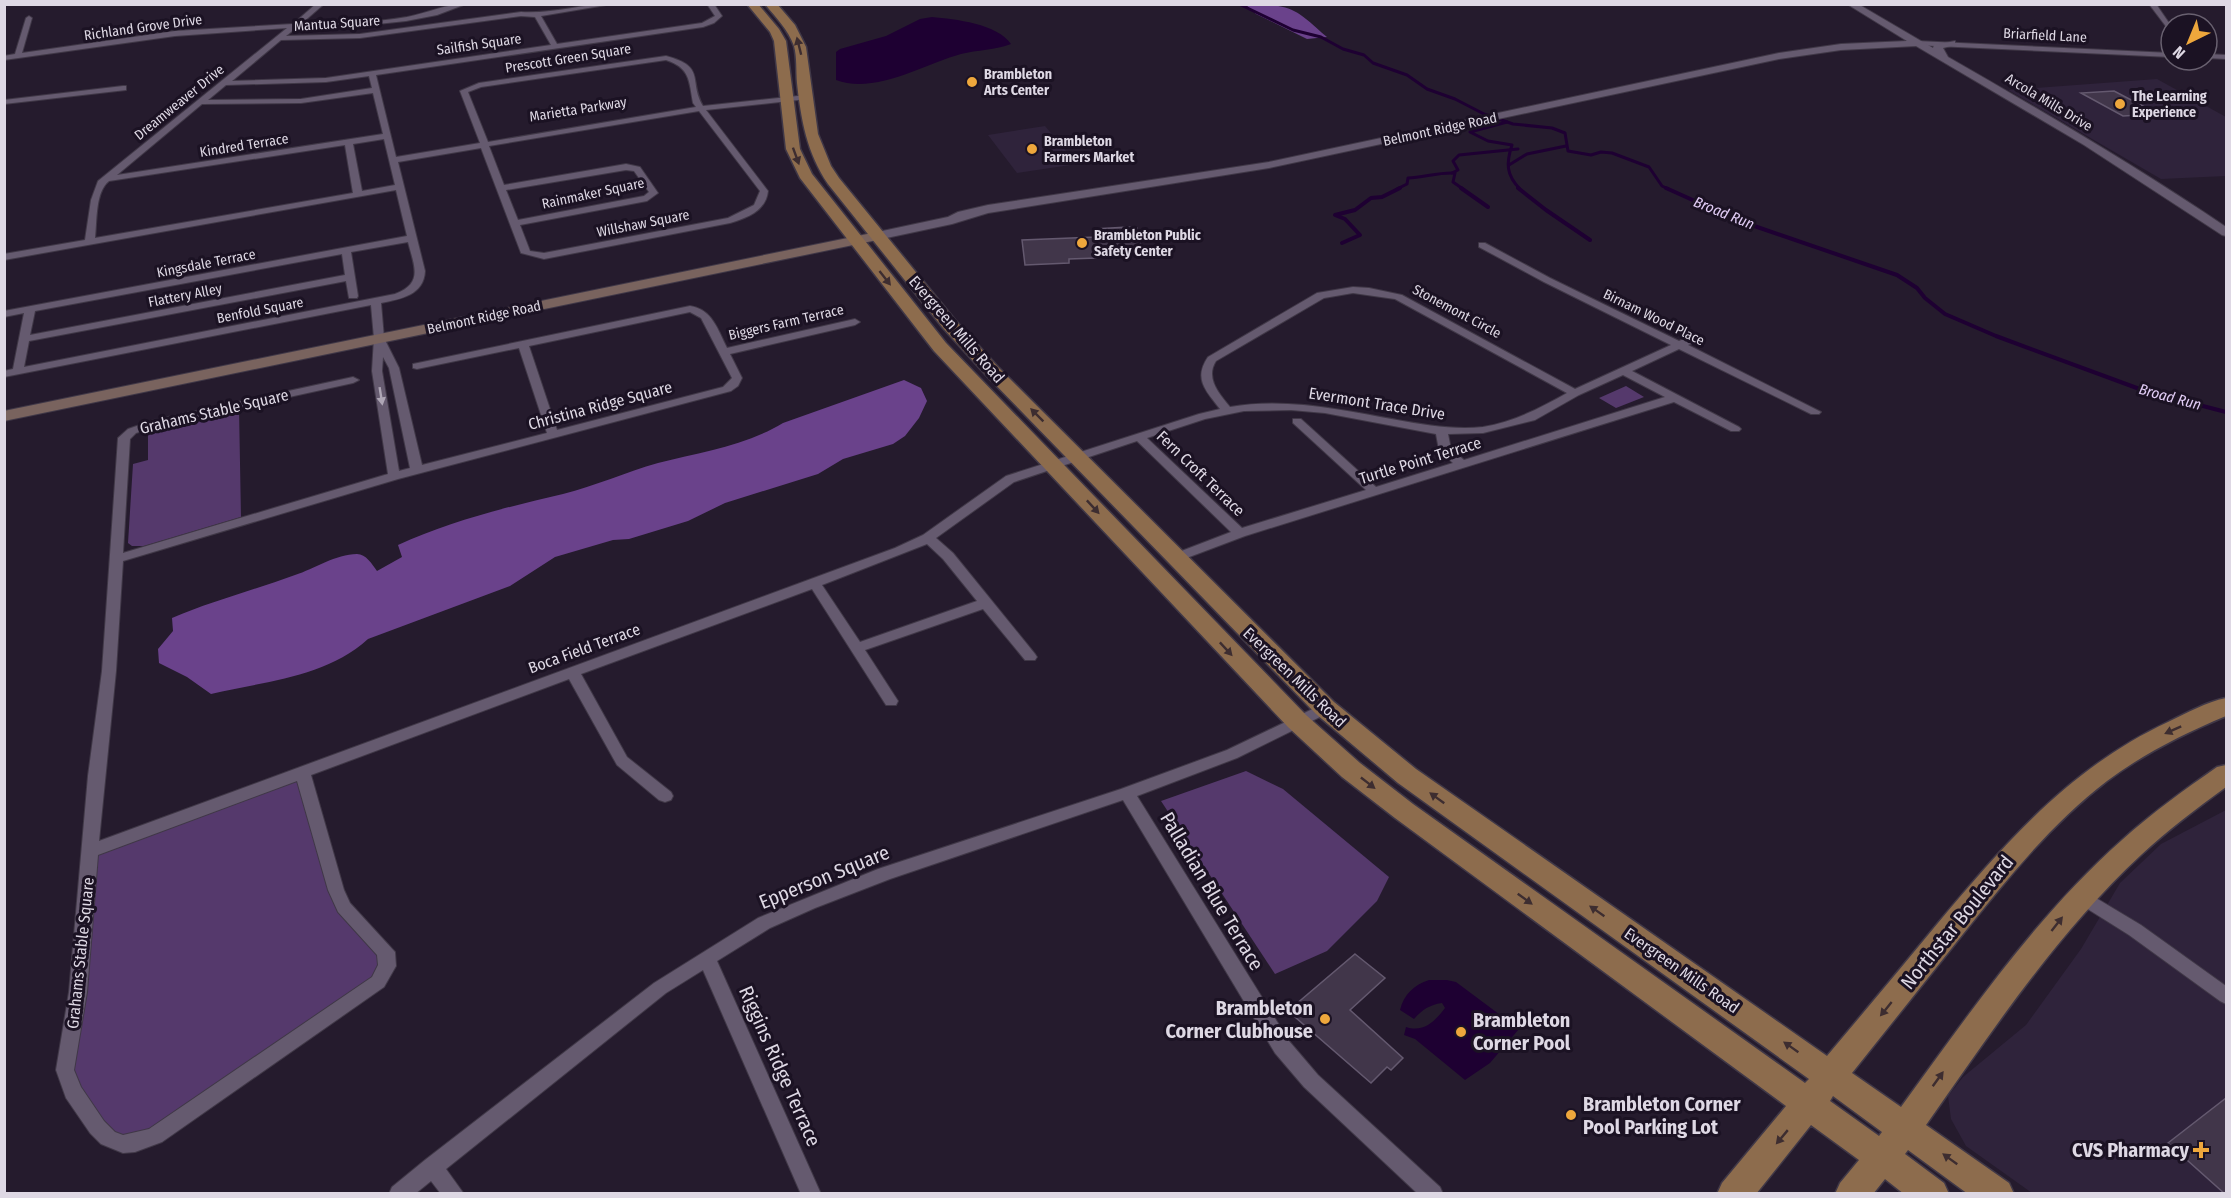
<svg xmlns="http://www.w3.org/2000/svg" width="2231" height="1198" font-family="'Fira Sans Condensed',sans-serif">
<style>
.built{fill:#2f233b}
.green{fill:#55396c}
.forest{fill:#6a428b}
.water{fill:#1e0032}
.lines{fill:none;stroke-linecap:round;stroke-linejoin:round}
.stream-far1{stroke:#1e0032;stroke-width:3}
.stream{stroke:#1e0032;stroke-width:4}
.building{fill:#41364a;stroke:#64596f;stroke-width:1.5}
.minor-casing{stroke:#403847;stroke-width:2}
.tertiary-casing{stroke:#403847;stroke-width:2}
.secondary-casing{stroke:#403847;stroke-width:2}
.primary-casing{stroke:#403847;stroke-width:3}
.minor{fill:#655a6f;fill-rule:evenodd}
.tertiary{fill:#655a6f;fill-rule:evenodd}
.secondary{fill:#79635e;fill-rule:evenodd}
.primary{fill:#8d6c4d;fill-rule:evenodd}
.oneway{fill:#3d2d30}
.oneway2{fill:#aea6b5}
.poi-dot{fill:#eea73c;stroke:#1b1223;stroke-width:2}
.labels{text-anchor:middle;stroke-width:6;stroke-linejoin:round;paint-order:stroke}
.far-street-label{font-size:14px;fill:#ded8e4;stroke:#1b1223}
.far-poi-label{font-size:14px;font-weight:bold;fill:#ded8e4;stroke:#1b1223;text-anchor:start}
.far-water-label{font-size:15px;font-style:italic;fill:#e1ccf5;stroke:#1b1223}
.street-label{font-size:16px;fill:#ded8e4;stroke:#1b1223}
.near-street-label{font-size:20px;fill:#ded8e4;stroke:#1b1223}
.near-poi-label{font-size:20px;font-weight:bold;fill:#ded8e4;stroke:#1b1223;text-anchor:end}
</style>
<rect width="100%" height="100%" fill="#251b2d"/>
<g class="built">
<path d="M2157 79 2226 117V176L2161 179 2008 90Z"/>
<path d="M1045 126 1077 164 1017 173 988 135Z"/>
<path d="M2226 810V1193H2032L1966 1146 1951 1119 1948 1096 1963 1077 2026 1025 2081 949 2120 883 2161 844Z"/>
</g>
<g class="green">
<path d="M1626 386 1644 397 1616 408 1599 398Z"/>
<path d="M239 408 241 517 144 546H132L128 543 133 464 148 460V434L193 423 194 418Z"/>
<path d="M1246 771 1283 789 1389 877 1377 901 1327 951 1275 974 1161 801Z"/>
<path d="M302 772 336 890 387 966 155 1136 108 1138 65 1070 90 851Z"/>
</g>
<g class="forest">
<path d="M1246 5C1292 4 1293 7 1327 37L1307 39 1256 14Z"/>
<path d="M904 380 921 388 927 401 919 418 905 436 893 444 843 459 818 474 725 503 688 521 629 539 613 540 555 557 510 586 368 639C325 678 265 681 211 694L187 677 159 663 158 649 173 631 172 618C212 601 254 590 295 575 314 569 336 554 357 554 366 554 372 564 377 571L402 557 398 545C450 521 507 507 563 494 595 486 626 472 658 463 701 452 745 446 783 423Z"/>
</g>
<g class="water">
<path d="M932 17C955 19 998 24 1011 44 996 50 977 50 961 54 925 64 874 95 836 80V52L840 49 886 36 920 19Z"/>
<path d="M1429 980H1447L1456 982 1519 1029 1490 1063 1465 1080 1415 1039 1404 1035 1406 1027C1424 1033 1435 1021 1445 1008L1442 1003C1429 1005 1422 1010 1414 1019L1400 1010C1404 994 1414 985 1429 980Z"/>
</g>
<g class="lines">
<g class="stream-far1">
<path d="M1239 4 1293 30 1321 37 1343 49 1364 55 1373 63 1407 75 1427 89 1455 99 1484 114 1513 124 1552 128 1565 133 1568 151 1591 155 1601 152 1612 153 1649 167 1662 186 1668 189"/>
<path d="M1507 122 1470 132 1488 141 1512 145C1506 163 1506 175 1520 189"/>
<path d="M1509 165 1527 154 1566 146"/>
<path d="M1452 173 1458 170 1453 161 1459 155 1518 149"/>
<path d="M1397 189 1407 184 1408 178C1425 177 1439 172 1455 173L1453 182 1463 189"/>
</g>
<g class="stream">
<path d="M1461 188 1488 207"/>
<path d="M1518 188 1546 210 1590 240"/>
<path d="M1666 188 1737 220 1897 275 1917 288 1925 298 1945 314 1996 336 2145 391 2226 412"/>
<path d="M1342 243 1360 235 1345 219 1335 215 1355 210 1371 198 1382 197 1400 188"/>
</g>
</g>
<g class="building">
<path d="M2114 91 2158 114 2123 116 2081 93Z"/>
<path d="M1128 227 1137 228 1141 246 1104 248 1105 252H1096L1097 258 1069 259V263L1025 265 1022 240 1096 237 1094 229Z"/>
<path d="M1355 954 1385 978 1350 1010 1403 1058 1391 1070 1387 1067 1371 1083 1288 1011Z"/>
<path d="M2226 1098V1194H2225L2168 1143Z"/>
</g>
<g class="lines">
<defs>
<g id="minor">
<path d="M316 4H324L301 24C337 23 373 23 407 17 427 13 446 4 466 4L437 15 406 21 349 27 296 28 286 36 360 34 521 12C552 14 581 4 612 4L541 16 557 44 702 23 715 16 707 4H714L722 16 714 23 703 27 376 75 396 157 480 143 460 91 479 83 666 56C707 67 688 80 703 106L807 95 811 97 807 99 706 110 768 191C766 211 747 218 730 223L544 259 521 253 481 148 398 162 425 271C424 295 401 299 381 303L384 338 399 368 422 465 547 433 519 348 417 369 413 368V364L690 306C712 309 718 330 727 348L855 319 860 322 855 325 730 354 742 378 738 386 731 391 398 479 123 561 116 671 99 841 895 548 923 535 1006 476 1199 414 1220 409C1206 391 1193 379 1208 357L1317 293 1353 287 1369 288 1402 295 1575 389 1671 345 1544 282 1479 247V243H1485L1550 278 1679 341 1691 336H1699V340L1688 345 1821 412 1819 414H1811L1679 349 1632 371 1739 427 1741 429 1739 431H1731L1674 402 1245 536 1176 562 1171 561 1169 558 1171 555 1231 532 1137 441 1014 482 936 538 953 553 1035 654 1037 657 1035 660H1025L983 609 865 650 898 701 896 705H886L812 589 581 674 627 757 671 792 673 796 671 800 665 802 659 800 617 765 569 679 311 775 344 890 350 903 395 952 396 966 384 987 162 1142 135 1152 123 1153 101 1144 90 1133 66 1098 56 1070 69 992 88 776 102 671 118 438 128 429 154 420 353 377 359 380 353 383 157 426 136 433 130 439 123 553 388 474 372 371 374 338 371 305 4 377V371L13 369 24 313 4 317V311L407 236 396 190 4 260V254L85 240 91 200 98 181 287 28 175 36 4 60V56L15 54 26 18 29 16 32 18 22 53 175 31 293 24ZM521 16 535 17 551 45 326 78 232 81 281 40 360 38ZM666 60C690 68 689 80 693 103L696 107 488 142 468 92 481 87ZM369 76 372 88 301 99 208 100 226 85 326 82ZM373 93 383 134 117 175 202 104 301 103ZM699 111 760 191 754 205 728 218 544 253 530 251 520 225 647 201 658 193 640 167 626 164 504 185 489 146ZM384 139 395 185 362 191 353 144ZM345 145 353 193 95 238C97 222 95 192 109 181ZM626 170 634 171 649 192 644 196 518 220 506 190ZM408 242C414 266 424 283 395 294L24 367 29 341 346 281 349 298H357L358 296 351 252ZM342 254 345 275 30 335 35 311ZM1353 293 1395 299 1567 393C1540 408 1514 422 1483 427 1454 430 1425 425 1397 420 1342 410 1285 397 1230 407 1219 394 1205 378 1216 361L1324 298ZM690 312 701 318 732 378 723 387 557 430 529 346ZM383 357 389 368 410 468 399 471 382 371ZM1623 375 1665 397 1464 460 1451 449 1448 434 1483 433 1535 420 1579 395ZM1291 410 1325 413 1436 434 1439 450 1453 463 1376 487 1301 419H1293V423L1366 490 1242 528 1147 438 1205 419 1244 411ZM927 544 943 559 977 601 860 642 822 585ZM297 781 328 890 338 912 377 955 378 965 372 977 149 1129 123 1135 115 1132 104 1121 81 1087 74 1070 87 992 98 855Z"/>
<path d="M2149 4H2156L2171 26V33Z"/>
<path d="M1917 41 2171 53V57L1914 45 1913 43Z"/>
<path d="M2207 54 2226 55V59L2207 58Z"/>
<path d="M123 86H126V90L4 104V100Z"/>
<path d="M1325 703 1330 704 1332 708 1330 712 1237 758 1137 796 1289 1041 1318 1075 1440 1187 1443 1194H1418L1304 1087 1275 1053 1123 800 890 879 815 908 770 928 717 961 821 1194H801L703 970 666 993 446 1169 464 1194H441L431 1181 415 1194H389L392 1187 425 1160 654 983 758 918 878 869 1121 789 1227 750Z"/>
<path d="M2081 889 2141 925 2226 986V1004L2220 1001 2129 935 2075 901 2073 896 2075 891Z"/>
</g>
<path id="tertiary" d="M1847 4H1858L1933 48 1934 45 1955 41V45L1943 48 1948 57C2042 111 2136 166 2226 227V236L2222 235 2084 145 1916 46 1841 50 1779 59 1269 168 988 213 952 224 877 240 871 236 873 233 948 217 958 212 988 205 1269 162 1779 53 1841 44 1907 41Z"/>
<path id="secondary" d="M877 232 882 233 884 236 882 239 4 421V411Z"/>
<path id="primary" d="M747 4H758L779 29 786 41 800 149 812 174 946 343 1306 715 1360 763 1413 804 1805 1083 1809 1079 1398 783 1316 714 986 375 943 328 828 184C807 153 801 120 797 83 796 71 797 57 794 46 788 29 776 18 765 4H777L795 25 806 47 818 134 831 166 839 178 955 320 998 367 1334 702 1416 769 1827 1056C1864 1012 1901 968 1938 923 2005 843 2071 767 2168 722 2187 713 2206 702 2226 698V716C2185 733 2143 754 2107 781 2051 824 2007 879 1963 934 1926 980 1889 1027 1852 1073L1901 1107C1969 1014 2036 916 2122 840 2152 813 2184 790 2217 767L2226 765V787C2197 808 2168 830 2141 855 2057 933 1992 1031 1926 1125L2009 1183 2014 1194H1968L1908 1150 1905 1154 1944 1183 1949 1194H1904L1885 1179 1873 1194H1835L1840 1183 1859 1160 1811 1125 1756 1194H1717L1722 1183 1786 1106 1395 818 1342 777 1288 727 934 351 800 178 786 149 774 41 770 32ZM1833 1096 1882 1132 1879 1136 1830 1101Z"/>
</defs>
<use href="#minor" class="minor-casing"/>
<use href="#tertiary" class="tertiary-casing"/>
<use href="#secondary" class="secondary-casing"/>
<use href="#primary" class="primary-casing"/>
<use href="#minor" class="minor"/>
<use href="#tertiary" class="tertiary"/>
<use href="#secondary" class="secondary"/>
<use href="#primary" class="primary"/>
</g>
<defs><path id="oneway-solid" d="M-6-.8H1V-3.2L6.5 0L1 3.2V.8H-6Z" transform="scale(1.5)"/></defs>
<g class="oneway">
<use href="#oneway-solid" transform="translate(799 46) rotate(-104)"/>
<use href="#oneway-solid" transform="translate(796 156) rotate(70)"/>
<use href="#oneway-solid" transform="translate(885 278) rotate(52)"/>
<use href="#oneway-solid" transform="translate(1037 415) rotate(-135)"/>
<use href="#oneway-solid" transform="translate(1093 507) rotate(47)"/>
<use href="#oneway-solid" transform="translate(1226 649) rotate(47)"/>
<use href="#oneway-solid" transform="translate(2173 730) rotate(156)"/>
<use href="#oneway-solid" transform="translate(1368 783) rotate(38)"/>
<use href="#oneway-solid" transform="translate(1437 798) rotate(-144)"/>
<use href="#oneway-solid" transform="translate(1525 899) rotate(36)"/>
<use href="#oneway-solid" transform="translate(1597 911) rotate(-145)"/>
<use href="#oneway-solid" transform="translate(2057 924) rotate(-52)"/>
<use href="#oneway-solid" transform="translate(1886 1009) rotate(129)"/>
<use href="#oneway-solid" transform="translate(1791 1047) rotate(-145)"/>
<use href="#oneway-solid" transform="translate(1938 1079) rotate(-54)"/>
<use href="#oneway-solid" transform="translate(1782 1137) rotate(130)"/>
<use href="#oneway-solid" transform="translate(1950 1159) rotate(-144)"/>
</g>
<use class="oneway2" href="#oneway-solid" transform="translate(381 396) rotate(81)"/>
<g class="poi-dot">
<circle cx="972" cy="82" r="6"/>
<circle cx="2120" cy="104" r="6"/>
<circle cx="1032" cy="149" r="6"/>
<circle cx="1082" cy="243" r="6"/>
<circle cx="1325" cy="1019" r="6"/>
<circle cx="1461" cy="1032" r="6"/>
<circle cx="1571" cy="1115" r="6"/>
<path d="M2198 1141h6v6h6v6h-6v6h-6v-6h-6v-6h6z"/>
</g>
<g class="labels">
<g class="far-street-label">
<text transform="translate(337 23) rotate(-4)" y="5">Mantua Square</text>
<text transform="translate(143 27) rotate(-8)" y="5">Richland Grove Drive</text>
<text transform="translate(2045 35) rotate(3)" y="5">Briarfield Lane</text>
<text transform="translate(479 44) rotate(-8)" y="5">Sailfish Square</text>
<text transform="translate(568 58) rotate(-9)" y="5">Prescott Green Square</text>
<text transform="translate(179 102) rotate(-39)" y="5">Dreamweaver Drive</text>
<text transform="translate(2049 102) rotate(31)" y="5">Arcola Mills Drive</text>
<text transform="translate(578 109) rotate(-9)" y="5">Marietta Parkway</text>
<text transform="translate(1440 129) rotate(-12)" y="5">Belmont Ridge Road</text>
<text transform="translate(244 145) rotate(-9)" y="5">Kindred Terrace</text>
<text transform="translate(593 193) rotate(-12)" y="5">Rainmaker Square</text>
<text transform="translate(643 223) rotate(-11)" y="5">Willshaw Square</text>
<text transform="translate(206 263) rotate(-11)" y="5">Kingsdale Terrace</text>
<text transform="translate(185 295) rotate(-11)" y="5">Flattery Alley</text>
<text transform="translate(260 310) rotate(-11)" y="5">Benfold Square</text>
<text transform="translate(1457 311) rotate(28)" y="5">Stonemont Circle</text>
<text transform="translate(484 317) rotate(-12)" y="5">Belmont Ridge Road</text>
<text transform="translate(1654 317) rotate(26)" y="5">Birnam Wood Place</text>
<text transform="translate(786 322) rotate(-13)" y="5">Biggers Farm Terrace</text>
</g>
<g class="far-poi-label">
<text x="984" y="79">Brambleton<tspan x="984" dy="16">Arts Center</tspan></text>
<text x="2132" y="101">The Learning<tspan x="2132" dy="16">Experience</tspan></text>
<text x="1044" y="146">Brambleton<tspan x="1044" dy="16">Farmers Market</tspan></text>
<text x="1094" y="240">Brambleton Public<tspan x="1094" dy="16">Safety Center</tspan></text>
</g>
<g class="far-water-label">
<text transform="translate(1724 213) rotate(22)" y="5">Broad Run</text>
<text transform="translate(2170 397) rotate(15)" y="5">Broad Run</text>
</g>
<g class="street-label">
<text transform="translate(957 329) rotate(49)" y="6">Evergreen Mills Road</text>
<text transform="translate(1377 403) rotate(9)" y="6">Evermont Trace Drive</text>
<text transform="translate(600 405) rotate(-15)" y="6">Christina Ridge Square</text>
<text transform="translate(214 411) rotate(-13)" y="6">Grahams Stable Square</text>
<text transform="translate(1420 460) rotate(-17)" y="6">Turtle Point Terrace</text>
<text transform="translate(1201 473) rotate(44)" y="6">Fern Croft Terrace</text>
<text transform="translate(584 648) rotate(-20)" y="6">Boca Field Terrace</text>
<text transform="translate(1295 677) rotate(44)" y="6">Evergreen Mills Road</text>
<text transform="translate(80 953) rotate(-84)" y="6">Grahams Stable Square</text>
<text transform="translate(1682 970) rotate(35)" y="6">Evergreen Mills Road</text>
</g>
<g class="near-street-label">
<text transform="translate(824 877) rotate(-22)" y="7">Epperson Square</text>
<text transform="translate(1212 891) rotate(59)" y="7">Palladian Blue Terrace</text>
<text transform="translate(1957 922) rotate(-51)" y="7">Northstar Boulevard</text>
<text transform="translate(780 1066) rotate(66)" y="7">Riggins Ridge Terrace</text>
</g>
<g class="near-poi-label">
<text x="1313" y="1015">Brambleton<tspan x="1313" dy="23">Corner Clubhouse</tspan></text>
<text x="1473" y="1027" text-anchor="start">Brambleton<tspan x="1473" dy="23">Corner Pool</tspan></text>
<text x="1583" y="1111" text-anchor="start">Brambleton Corner<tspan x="1583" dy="23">Pool Parking Lot</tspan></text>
<text x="2189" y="1157">CVS Pharmacy</text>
</g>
</g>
<rect width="2231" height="1198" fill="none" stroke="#ded8e4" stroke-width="12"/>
<g transform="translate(2189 42) rotate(223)"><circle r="28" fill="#1b1223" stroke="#696170" stroke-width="1.5"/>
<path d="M0-4.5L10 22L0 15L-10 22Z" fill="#eea73c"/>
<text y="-9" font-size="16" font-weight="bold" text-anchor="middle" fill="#ded8e4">N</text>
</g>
</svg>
